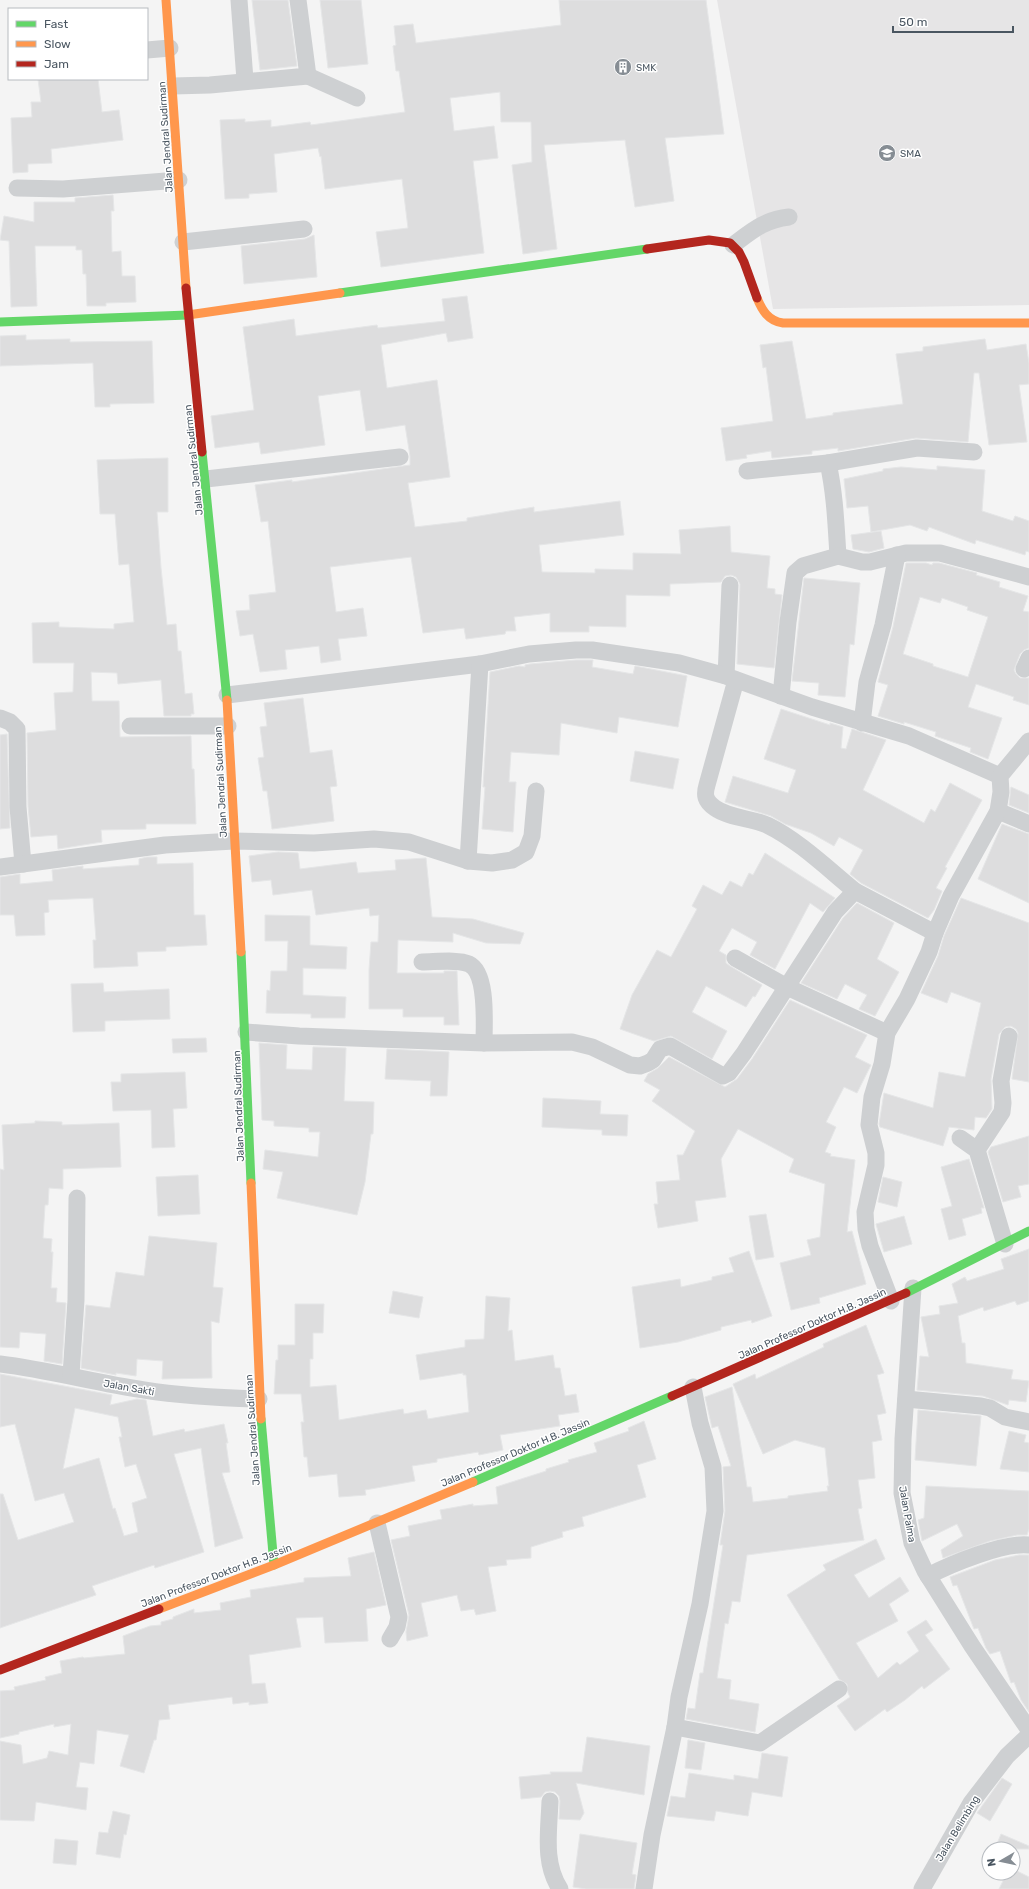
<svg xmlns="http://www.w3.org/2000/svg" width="1029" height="1889" font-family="Rubik,sans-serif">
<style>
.education{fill:#e6e5e6}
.building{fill:#ddddde;stroke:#e5e6e7;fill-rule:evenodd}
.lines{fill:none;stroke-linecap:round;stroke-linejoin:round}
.street{stroke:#ced0d2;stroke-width:17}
.fast{stroke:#63d668;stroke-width:9}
.slow{stroke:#ff974d;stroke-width:9}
.jam{stroke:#b3261e;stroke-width:9}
.labels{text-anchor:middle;stroke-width:3;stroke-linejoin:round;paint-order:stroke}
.poi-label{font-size:10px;fill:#4a5661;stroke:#fff;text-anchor:start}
.street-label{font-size:10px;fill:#4a5661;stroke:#fff}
</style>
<rect width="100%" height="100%" fill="#f4f4f4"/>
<path class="education" d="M717 0H1029V305L773 309Z"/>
<g class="building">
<path d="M252 0H288L297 66 260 70Z"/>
<path d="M320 0H361L368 64 328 68Z"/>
<path d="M559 0H706L724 134 665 138 674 201 635 207 625 140 544 145 557 249 523 254 512 165 532 162 531 122H501L500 92 450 98 454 131 494 126 498 158 473 161 484 253 381 267 376 232 408 228 402 179 325 189 321 156 320 157 318 148 274 154 277 192 249 194V198L225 199 220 120 245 119V122L271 120V127L310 122 311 125 405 112 399 71H396L393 46 396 45 394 26 413 24 416 43 561 25Z"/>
<path d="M38 79H98L102 112 119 110 123 140 51 149 52 163 28 164V172L13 173 11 118 32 117 31 102H41Z"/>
<path d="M113 195 114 211H111L112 252 121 251 122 276H135L136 302 106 303V306H87L86 274H83L82 250H76V246H35L37 306 11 307 9 241 0 240 4 216 34 222V202H75V198Z"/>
<path d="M314 235 317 277 244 284 241 246 305 239Z"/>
<path d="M467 296 473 338 448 342 446 333 381 345 387 388 437 380 450 477 408 483 415 527 467 521V518L534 507V512L620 501 624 535 539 545 542 572 595 573V569L633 570V553L681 554 679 530 730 526 731 552 770 556 767 588 775 589V594L782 595 774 668 737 664 740 584 736 577 731 575 725 576 721 582 670 584V596L626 595V627L589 626V632H550V613L514 617 516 631H506L505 634 466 639 464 628 423 633 411 557 330 567 336 612 363 608 367 636 338 639 341 660 321 663 319 646 285 650 287 669 260 672 253 634 240 636 236 611 250 610 249 595 276 592 268 521 261 522 255 485 292 480V482L410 465V456L405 425 366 431 360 390 318 396 325 445 261 454 259 442 215 448 211 416 254 410 243 327 294 319 296 336 377 325 378 328 445 321 442 299Z"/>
<path d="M26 335V340L70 339V342L152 341 154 403 110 404V407H95L93 363 0 366V336Z"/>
<path d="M985 339 987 350 1026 344 1029 363V384L1019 385 1027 442 989 445 979 373H974L968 442 916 438 838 451V448L812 451V454L772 458 771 451 746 455 747 458 726 461 721 428 773 421 766 367 763 368 760 345 792 341 806 419 833 415V413L903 404 896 354 923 351V347Z"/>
<path d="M168 458V512H157L161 568 167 625 176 624 178 651H181L185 694 192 693 194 714H191V716H164L161 680 118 684 117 673 91 672 92 701H119L120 737 191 736 192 769H194L196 824H146V829L101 830 102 842 58 849 57 835 31 837 28 806 27 733 56 730 54 693 73 692 74 663H33L32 623 59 622V627L114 629V624L134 622 129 564 119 565 115 514H100L97 460Z"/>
<path d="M937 466 985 470 982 511 1013 521 1015 516 1029 521V552L1026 551 1025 555 976 540 975 544 929 527 927 531 910 525 871 532 868 506 847 508 844 479 883 471V469L901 467 937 470Z"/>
<path d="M881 531 884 548 869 552 853 549 851 535Z"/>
<path d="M906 563H926L932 565 933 563H939L977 573 976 575 1000 582 999 587 1028 596 1023 611 1029 612V648L1024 650 1020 654 1014 670 1016 674 1020 678H1029V705L1013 700 1014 697 976 684 968 707 1002 718 988 759 970 752 971 748 935 736 936 732 904 722V724L878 716 888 685 878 682 893 627ZM920 597 940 603 942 598 968 607 967 610 988 617 968 677 933 666V664L903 654Z"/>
<path d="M804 578 860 583 854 645 850 644 845 697 818 695 819 683 792 681Z"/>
<path d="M576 660H593L592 667 633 674 635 666 687 676 678 727 619 717 617 733 561 723 559 755 511 752 509 782H516L513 832 482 829 485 787H483L490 672 519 666 525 667V665L530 664Z"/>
<path d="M303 698 310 753 332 750 337 786 330 787 334 821 272 829 267 791H263L258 758 264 757 260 727 267 726 264 703Z"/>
<path d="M781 709 830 725V723L843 727 841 748 846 749 852 729 886 740 863 790 924 823 931 809 935 812 950 783 982 800 945 867 947 868 936 888 942 891 934 910 928 918 861 883 850 874 863 850 839 837 834 846 811 833 785 824 771 816 725 802 733 776 788 793 796 770 764 759Z"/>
<path d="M7 734 10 828 0 829V735Z"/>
<path d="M635 751 679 759 673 789 630 781Z"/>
<path d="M1011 787 1029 795V813L1009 805Z"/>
<path d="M1002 824 1029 834V903L978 879Z"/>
<path d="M278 852 298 853 300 869 356 862 358 873 396 870 395 860 426 858 432 917 473 919 524 933 520 944 486 943 453 933V942L398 940 397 973H444V971H457L459 1025H444V1017H403V1009H369V970L371 942H378L379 915 370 916 369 908 316 915 312 890 273 895 271 880 252 882 249 856Z"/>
<path d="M765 853 835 898 823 912 810 903 775 969 750 955 757 942 732 928 719 951 726 955V963L730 966 762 985 755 997 753 996 746 1007 706 986 692 1012 727 1031 712 1059 671 1036 654 1041 620 1029 632 995 657 950 671 957 697 909 692 906 703 885 722 895 730 881 742 887 749 873 753 875Z"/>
<path d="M147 857H157V864L193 863 194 915H205L207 945 166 947V951L137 952 138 966 94 968 93 940H96L93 898 48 900 49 912 44 913 45 935 16 936 14 915H0V877L20 874V884L53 881 52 870 83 866V869L139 865V859Z"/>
<path d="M961 898 1029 923V1082L1012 1079 1018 1033 1016 1029 1011 1026 1005 1027 999 1034 991 1079 992 1109 986 1118 975 1117 974 1130 949 1127 943 1146 880 1127 879 1124 884 1093 933 1108 939 1072 965 1077 981 1003 951 992 947 1003 921 993 938 956 944 936Z"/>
<path d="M857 903 894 923 877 959 899 972 875 1016 859 1009 867 995 845 984 837 999 801 983 843 918Z"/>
<path d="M265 915 310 916V945L347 947 346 969 303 968V995L346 997 345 1018H311V1014L266 1013 267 990 270 991 271 971H287L288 941H265Z"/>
<path d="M103 983 104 992 169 989 170 1019 105 1021V1031L73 1032 71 984Z"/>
<path d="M790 1000 867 1035 855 1057 871 1065 857 1093 844 1087 826 1122 836 1127 825 1152 831 1154 830 1156 855 1160 847 1232 852 1231 866 1284 819 1298 820 1303 791 1310 780 1263 811 1255 807 1240 820 1237 825 1184 789 1172 794 1159 738 1129 721 1159 726 1197 695 1201 698 1221 658 1228 654 1204H658L656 1182 680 1180 677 1155H683L695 1131 652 1101 660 1090 644 1081 648 1074 658 1068 669 1057 725 1087 737 1079 752 1059Z"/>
<path d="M206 1038 207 1052 173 1053 172 1039Z"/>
<path d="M259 1043 287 1045 286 1069 312 1070 313 1047 346 1048 344 1101 374 1102 373 1134H371L365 1182 357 1215 277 1198 283 1172 263 1169 265 1150 318 1157 320 1132H309V1128L274 1126V1121L262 1120Z"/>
<path d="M387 1049 449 1052 447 1096H430L431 1081 385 1079Z"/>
<path d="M185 1072 187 1108 173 1109 175 1147 152 1148 151 1110 113 1111 111 1082H121V1074Z"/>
<path d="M543 1098 601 1101 600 1114 628 1115 627 1136 602 1135V1130L542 1127Z"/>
<path d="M35 1121 62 1122V1125L119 1123 121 1167 63 1169V1189L49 1188 48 1205H45L43 1238 52 1239 51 1252H53L51 1288H57L56 1302 66 1303 62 1364 44 1361 46 1334 20 1332 19 1348 0 1347V1169L4 1170 2 1125 35 1123Z"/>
<path d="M1029 1136V1184L1018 1186 1021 1197 1003 1202 988 1152 991 1147Z"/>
<path d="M969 1159 984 1208H981L982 1213 962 1219 966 1235 949 1240 941 1209 952 1206 941 1167Z"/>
<path d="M198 1175 200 1214 158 1216 156 1177Z"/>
<path d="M883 1177 902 1182 897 1207 878 1202Z"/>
<path d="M766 1214 774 1257 756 1260 749 1216Z"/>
<path d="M904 1216 912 1244 884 1252 876 1224Z"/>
<path d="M149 1236 217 1243 213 1287 223 1288 219 1323 211 1321 212 1378 162 1379 163 1361 137 1359 136 1376 116 1373V1375L81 1368 86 1305 110 1308 116 1272 144 1276Z"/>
<path d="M1029 1249V1301L1017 1305 1015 1301 984 1311 983 1307 958 1316 962 1343H965L966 1363 1013 1370 1011 1379 1029 1381 1026 1402 1009 1400 1008 1405 983 1396 917 1390 920 1356 929 1357 921 1317 940 1314 939 1306 958 1303 952 1284 965 1277 967 1281 1004 1269 1001 1259Z"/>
<path d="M749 1251 772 1316 752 1323 751 1320 721 1327V1330L678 1342 640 1348 632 1287 680 1279 681 1287 712 1280V1277L734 1272 729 1258Z"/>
<path d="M393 1291 423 1297 419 1318 389 1313Z"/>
<path d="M486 1296 510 1298 508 1331 512 1330 515 1361 553 1355 555 1368H560L565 1396 576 1394 579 1412 558 1415 560 1426 500 1435 503 1450 479 1455 478 1452 437 1459V1462L412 1466 415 1481 365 1490 366 1495 339 1497 337 1474 309 1477 307 1457H304L301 1422H304L301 1394H274L276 1360H278V1345H295V1304H324L323 1333H313V1359H310V1387L336 1385 339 1420 403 1409 404 1414 426 1410 428 1419 469 1412 466 1375H463V1373L420 1380 416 1355 465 1347V1340L484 1339Z"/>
<path d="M866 1325 884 1373 877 1375 886 1413 877 1415 882 1440 872 1442 875 1478 858 1480 862 1508 858 1509 864 1540 747 1555 740 1602 732 1601 728 1624 725 1623 717 1678 731 1680 729 1699 759 1704 755 1732 686 1719 688 1708 695 1709 700 1673H703L723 1545H720L725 1511 723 1467 731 1466 718 1426 712 1428 705 1397 732 1387 747 1487H751L753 1502 788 1498V1496L828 1491 827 1486H829L825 1448 795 1440 763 1454 733 1384 755 1374 756 1379 824 1347 823 1344Z"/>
<path d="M0 1374 112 1395 110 1405 137 1399 146 1400 153 1436 184 1429 185 1432 224 1424 228 1443H226L230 1472 222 1473 243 1538 215 1547 201 1448 174 1454 204 1552 155 1568 154 1565 92 1586 96 1595 0 1628V1494H3L18 1540 74 1522 64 1493 35 1501 15 1424 0 1427ZM75 1408 118 1417 122 1437H119L125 1467 136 1464 147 1498 132 1503 138 1532 124 1536 115 1508 113 1509 99 1458 63 1469Z"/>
<path d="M918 1410 981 1416 976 1466 915 1460Z"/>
<path d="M644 1421 656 1459 637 1465 646 1497 582 1517 584 1526 562 1532 563 1537 531 1547V1558L506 1560 507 1565 488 1567 496 1611 476 1615 474 1609 461 1611 457 1595 421 1603 428 1636 407 1641 406 1632 409 1615 391 1540 410 1536 408 1526 442 1519 440 1510 473 1504V1506L498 1504 496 1487 546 1471V1469L569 1462 568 1460 597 1452 594 1443 629 1431 628 1428Z"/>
<path d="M1009 1431 1026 1435 1024 1442 1029 1443V1472L1000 1469Z"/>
<path d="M926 1486 1029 1491V1529L1027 1535H1017L990 1541 943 1558 941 1550 963 1536 957 1524 922 1541 918 1520 924 1518Z"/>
<path d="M876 1539 885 1559 854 1575 869 1598 900 1577 909 1591 889 1604 898 1621 856 1643 878 1678 897 1662 900 1665 919 1651 907 1632 926 1620 933 1630 925 1635 950 1669 924 1689 922 1686 905 1700 887 1712 885 1709 855 1731 837 1706 850 1697 848 1693 847 1684 839 1679 787 1595 826 1570 823 1565Z"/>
<path d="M374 1552 386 1605 366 1609 368 1641 325 1643 323 1617 296 1618 301 1647 249 1655 252 1684 265 1683 268 1703 249 1705V1702L233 1704 232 1697 168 1705 170 1719 159 1720 156 1740H154L144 1773 120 1766 129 1735 97 1730 94 1764 80 1762 76 1787 88 1788 86 1810 36 1802 34 1821 0 1820V1741L21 1745 23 1764 47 1758 49 1751 68 1755 71 1724 54 1727V1724L19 1732V1734L0 1738V1691L15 1690 14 1687 46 1680 45 1677 62 1673 60 1661 83 1657 84 1658 125 1654 123 1636 150 1626 161 1625V1622L173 1619V1617L194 1609V1613L221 1610 220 1603 251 1597 250 1590 304 1582V1578L351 1576 348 1558Z"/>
<path d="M1019 1555H1029V1712L1021 1700 1014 1682 1011 1683 1000 1651 990 1654 986 1648 978 1628 974 1629 957 1585 953 1586 950 1577 995 1560Z"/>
<path d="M587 1737 650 1746 644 1795 576 1783 584 1813 580 1820 559 1819 560 1801 559 1796 555 1792 550 1791 545 1792 541 1797 521 1799 519 1777 551 1774 550 1772H582Z"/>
<path d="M688 1740 705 1743 701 1770 685 1768Z"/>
<path d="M762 1753 788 1757 782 1797 752 1792 748 1816 716 1811 714 1821 667 1816 671 1796 685 1798 689 1773 734 1780V1775L758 1779Z"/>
<path d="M1002 1778 1012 1784 990 1821 977 1813Z"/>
<path d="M113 1811 130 1815 126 1835 124 1834 120 1858 96 1854 99 1832 108 1833Z"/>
<path d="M580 1834 637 1843 632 1874 636 1875 634 1889H586L573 1887Z"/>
<path d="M1001 1834 1029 1846V1849H995Z"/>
<path d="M55 1839 78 1841 76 1865 53 1863Z"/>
<path d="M1013 1869 1029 1877V1889H999L1007 1873H1013Z"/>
</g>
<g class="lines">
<g class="street">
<path d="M239 0 245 80"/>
<path d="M147 50 170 48"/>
<path d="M308 76 357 98"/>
<path d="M173 86 210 85 308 76 298 0"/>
<path d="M17 188 63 189 179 180"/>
<path d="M183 242 304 229"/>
<path d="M733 245C753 230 764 220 789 217"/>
<path d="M828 463 917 448 974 452"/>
<path d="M747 471 828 463C835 494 836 525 838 556L803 566 795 573 788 622 781 696"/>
<path d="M206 479 400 457"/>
<path d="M838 556 862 562H870L906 553H940L1029 577"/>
<path d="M1024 669 1029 658"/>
<path d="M726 676 730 585"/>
<path d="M736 680 707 785C704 795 705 801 715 808 729 818 751 818 767 825 798 840 828 869 855 891"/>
<path d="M227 695 480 664 529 654 576 650H592L679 663 726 676 812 707 909 736 1000 776"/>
<path d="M0 718 10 722 17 729 18 807 23 864"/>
<path d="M862 723 867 682 883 625 897 555"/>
<path d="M130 726H228"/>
<path d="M998 811 1029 824"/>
<path d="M468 861 480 664"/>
<path d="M0 867 165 845 234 841 314 843 374 839 409 842 468 861 492 863 512 860 526 852 532 836 536 791"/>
<path d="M735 958 787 987 887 1033"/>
<path d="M422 962C435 962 458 959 469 964 488 973 484 1024 484 1043"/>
<path d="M246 1032 299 1036 484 1043 572 1042 592 1047 630 1065 640 1066 648 1063 653 1060 660 1049 670 1046 723 1076 729 1073 744 1053 835 912 855 891 935 933"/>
<path d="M960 1138 977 1150 1005 1244"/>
<path d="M977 1150 1002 1112 1003 1103 1001 1081 1009 1036"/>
<path d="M913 1288 903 1439 902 1493 912 1543 925 1571 972 1646 1029 1730"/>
<path d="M891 1301 870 1246 866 1229 865 1212 876 1165V1153L869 1125 872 1097 882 1064 887 1033 907 999 929 952 935 933 951 896 998 811 1001 792 1000 776 1029 741"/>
<path d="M0 1364C49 1370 96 1383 144 1390 182 1396 220 1398 259 1399"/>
<path d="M71 1375 76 1300 77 1198"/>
<path d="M906 1399 981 1406 990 1408 1005 1417 1029 1422"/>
<path d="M377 1523 399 1617 397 1627 390 1639"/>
<path d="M928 1576C951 1564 1004 1542 1029 1545"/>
<path d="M675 1727 760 1743 839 1689"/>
<path d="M550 1801C549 1831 543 1863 560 1889"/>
<path d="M644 1889 652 1835 675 1727 679 1697 700 1604 715 1511 713 1467 700 1423 693 1387"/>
<path d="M922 1889 971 1803 1007 1756 1029 1735"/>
</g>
<g class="fast">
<path d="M340 293 647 249"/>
<path d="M0 322 188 315"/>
<path d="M202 452 227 700"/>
<path d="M241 952 251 1183"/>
<path d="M906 1293 1029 1231"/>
<path d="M261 1419 274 1565"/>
<path d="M473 1482 672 1396"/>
</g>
<g class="slow">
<path d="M166 0 186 288"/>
<path d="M757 298C762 310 768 321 783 323H1029"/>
<path d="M188 315 340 293"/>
<path d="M227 700 241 952"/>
<path d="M251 1183 261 1419"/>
<path d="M159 1609 274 1565 473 1482"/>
</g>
<g class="jam">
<path d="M647 249 709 240 730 243 739 252 744 262 757 298"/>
<path d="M186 288 202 452"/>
<path d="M672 1396 906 1293"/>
<path d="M0 1670 159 1609"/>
</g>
</g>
<defs>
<symbol id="building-disc" viewBox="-11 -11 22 22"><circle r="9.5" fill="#868d94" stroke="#fff"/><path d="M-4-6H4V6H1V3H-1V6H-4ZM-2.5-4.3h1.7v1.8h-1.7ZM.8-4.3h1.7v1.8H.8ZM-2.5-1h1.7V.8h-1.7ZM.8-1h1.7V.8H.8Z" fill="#fff"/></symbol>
<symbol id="school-disc" viewBox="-11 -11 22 22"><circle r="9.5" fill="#868d94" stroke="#fff"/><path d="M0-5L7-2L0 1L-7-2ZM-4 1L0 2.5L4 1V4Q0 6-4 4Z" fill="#fff"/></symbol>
</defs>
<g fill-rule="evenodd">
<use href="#building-disc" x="613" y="57" width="20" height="20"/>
<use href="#school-disc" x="877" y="143" width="20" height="20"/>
</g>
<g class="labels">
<g class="poi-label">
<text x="636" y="71">SMK</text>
<text x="900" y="157">SMA</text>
</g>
<g class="street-label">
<text transform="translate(165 137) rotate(-94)" y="4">Jalan Jendral Sudirman</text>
<text transform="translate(193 460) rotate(-96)" y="4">Jalan Jendral Sudirman</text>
<text transform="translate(220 782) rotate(-93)" y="4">Jalan Jendral Sudirman</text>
<text transform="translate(238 1106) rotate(-92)" y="4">Jalan Jendral Sudirman</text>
<text transform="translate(812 1323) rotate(-24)" y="4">Jalan Professor Doktor H.B. Jassin</text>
<text transform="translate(129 1387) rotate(10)" y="4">Jalan Sakti</text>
<text transform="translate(252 1430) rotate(-94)" y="4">Jalan Jendral Sudirman</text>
<text transform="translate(515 1452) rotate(-23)" y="4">Jalan Professor Doktor H.B. Jassin</text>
<text transform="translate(908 1514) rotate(80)" y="4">Jalan Palma</text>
<text transform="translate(216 1575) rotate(-21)" y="4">Jalan Professor Doktor H.B. Jassin</text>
<text transform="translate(957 1828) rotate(-59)" y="4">Jalan Belimbing</text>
</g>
</g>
<rect x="8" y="8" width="140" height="72" fill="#ffffff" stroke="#b7bbc0"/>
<rect x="16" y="21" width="20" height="6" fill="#63d668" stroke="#b7bbc0"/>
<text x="44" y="28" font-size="12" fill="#4a5661">Fast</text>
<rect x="16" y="41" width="20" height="6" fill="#ff974d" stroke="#b7bbc0"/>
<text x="44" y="48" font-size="12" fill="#4a5661">Slow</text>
<rect x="16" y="61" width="20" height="6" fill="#b3261e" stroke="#b7bbc0"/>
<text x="44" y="68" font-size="12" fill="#4a5661">Jam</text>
<g transform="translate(1001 1861) rotate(261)"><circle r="19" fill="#ffffff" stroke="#b7bbc0"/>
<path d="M0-3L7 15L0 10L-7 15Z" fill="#868d94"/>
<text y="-6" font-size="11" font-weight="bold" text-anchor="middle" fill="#4a5661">N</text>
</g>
<path d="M893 26v6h120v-6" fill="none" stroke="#4a5661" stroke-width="2"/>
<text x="899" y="26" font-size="12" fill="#4a5661" stroke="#ffffff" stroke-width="3" paint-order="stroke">50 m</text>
</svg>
